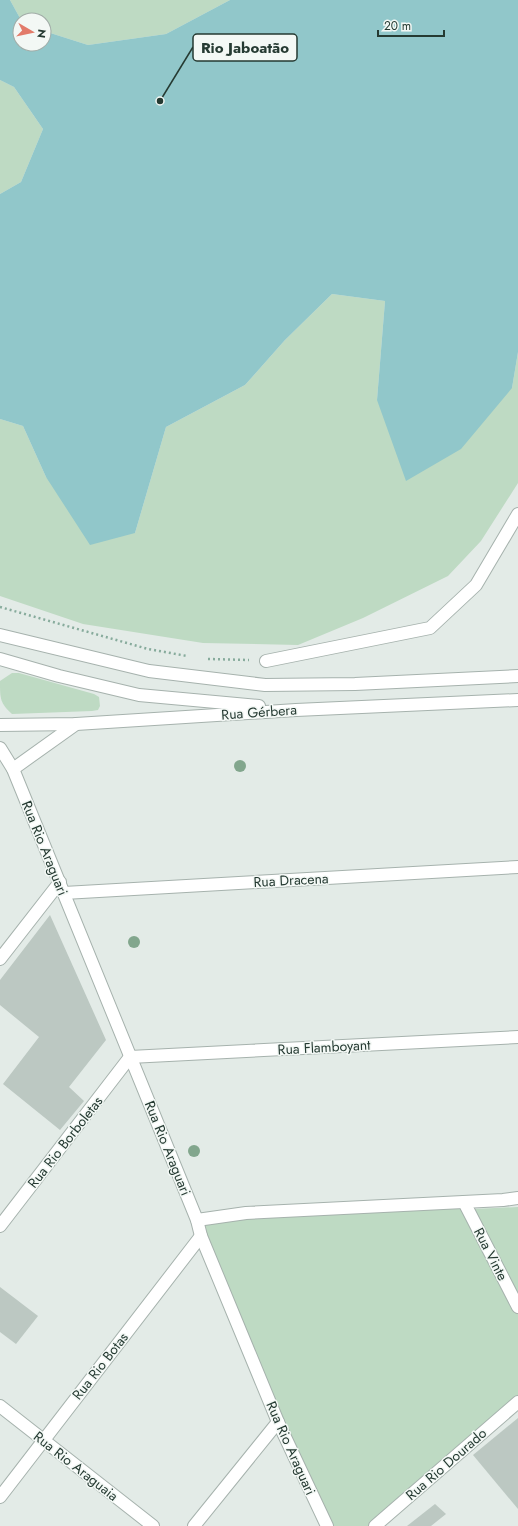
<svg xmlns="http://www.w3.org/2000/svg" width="518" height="1526" font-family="Jost,sans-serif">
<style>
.green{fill:#bedac3}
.water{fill:#91c7ca}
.building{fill:#bcc8c2}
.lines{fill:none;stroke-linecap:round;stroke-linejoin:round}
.minor-casing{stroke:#a6b2ad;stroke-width:14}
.path{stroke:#87ab9c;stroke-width:2.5;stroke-dasharray:2 3;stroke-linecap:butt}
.minor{stroke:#fff;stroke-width:12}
.tree{fill:#82a68d}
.labels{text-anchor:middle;stroke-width:3;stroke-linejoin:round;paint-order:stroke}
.street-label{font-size:14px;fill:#253a32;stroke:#f3f8f5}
.leader{fill:none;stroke:#253a32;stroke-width:1.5}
.callout-dot{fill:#253a32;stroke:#f3f8f5;stroke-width:1.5}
.callout{fill:#f3f8f5;stroke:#253a32;stroke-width:1.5}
.callout-label{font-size:15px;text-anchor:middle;font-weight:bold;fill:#253a32}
</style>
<rect width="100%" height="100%" fill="#e3ebe7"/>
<g class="green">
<path d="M10 0H230L166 34 88 45 44 31V20H21Z"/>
<path d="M0 80 14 87 43 129 21 182 0 194Z"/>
<path d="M332 294 385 301 377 400 512 388 518 352V483L481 541 448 576 363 618 298 645 203 643 83 624 0 596V419L23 426 46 477 135 533 166 427 245 385 285 340Z"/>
<path d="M12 673H19L94 694 99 697 100 706 98 710 92 711 12 714C0 703 0 699 0 681Z"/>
<path d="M464 1202 518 1307V1402L375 1526H327L197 1220Z"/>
<path d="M518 1207V1295L474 1209Z"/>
</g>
<path class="water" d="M0 0H10L21 20H20V44H44V31L88 45 166 34 230 0H518V352L512 388 461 449 406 481 377 400 385 301 332 294 285 340 245 385 166 427 135 533 90 545 46 477 23 426 0 419V194L21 182 43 129 14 87 0 80Z"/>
<g class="building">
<path d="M50 915 106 1040 69 1087 84 1101 60 1130 3 1084 39 1037 0 1005V980Z"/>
<path d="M0 1287 38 1316 16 1344 0 1332Z"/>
<path d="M518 1418V1509L473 1455Z"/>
<path d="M435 1504 446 1514 431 1526H407Z"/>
</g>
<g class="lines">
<defs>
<g id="minor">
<path d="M0 635 149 671 265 685 355 684 518 676"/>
<path d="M0 659 59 676 139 695 259 706"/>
<path d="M266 661 430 628 476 585 518 514"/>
<path d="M0 725 76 724 296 710 518 700"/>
<path d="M0 748 13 769 197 1220 201 1236 278 1422 327 1526"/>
<path d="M13 769 76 724"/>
<path d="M64 893 518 867"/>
<path d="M0 959 60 882"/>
<path d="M464 1202 518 1307"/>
<path d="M197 1220 246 1213 503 1200 518 1198"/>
<path d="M0 1226 130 1057 518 1037"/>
<path d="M0 1406 153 1526"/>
<path d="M0 1497 201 1236"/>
<path d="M194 1526 278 1422"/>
<path d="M375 1526 518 1402"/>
</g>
</defs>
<use href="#minor" class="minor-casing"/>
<g class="path">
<path d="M0 607 148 649 187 656"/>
<path d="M208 659 249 660"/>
</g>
<use href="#minor" class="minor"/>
</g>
<g class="tree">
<circle cx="240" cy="766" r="6"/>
<circle cx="134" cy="942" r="6"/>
<circle cx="194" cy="1151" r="6"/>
</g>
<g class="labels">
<g class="street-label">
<text transform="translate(259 712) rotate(-4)" y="5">Rua Gérbera</text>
<text transform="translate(45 848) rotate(68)" y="5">Rua Rio Araguari</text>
<text transform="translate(291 880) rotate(-3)" y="5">Rua Dracena</text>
<text transform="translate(324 1047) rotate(-3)" y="5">Rua Flamboyant</text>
<text transform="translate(65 1142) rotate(-52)" y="5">Rua Rio Borboletas</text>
<text transform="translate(168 1148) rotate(68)" y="5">Rua Rio Araguari</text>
<text transform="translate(491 1254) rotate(63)" y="5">Rua Vinte</text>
<text transform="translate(100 1366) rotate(-52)" y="5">Rua Rio Botas</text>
<text transform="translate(291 1448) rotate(66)" y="5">Rua Rio Araguari</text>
<text transform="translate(446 1464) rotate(-41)" y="5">Rua Rio Dourado</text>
<text transform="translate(76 1466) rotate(38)" y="5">Rua Rio Araguaia</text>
</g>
</g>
<path class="leader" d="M160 101L193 47"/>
<circle class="callout-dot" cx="160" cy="101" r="4"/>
<rect class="callout" x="193" y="34" width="104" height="27" rx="4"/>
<g class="callout-label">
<text x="245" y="53">Rio Jaboatão</text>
</g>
<g transform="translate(32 32) rotate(99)"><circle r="19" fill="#f3f8f5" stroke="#a1aca7"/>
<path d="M0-3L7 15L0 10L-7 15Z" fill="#e27b6a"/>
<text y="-6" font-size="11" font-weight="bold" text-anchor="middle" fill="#253a32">N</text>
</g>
<path d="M378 30v6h66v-6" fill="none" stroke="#253a32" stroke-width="2"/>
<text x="384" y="30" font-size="12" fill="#253a32" stroke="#f3f8f5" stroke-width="3" paint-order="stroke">20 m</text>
</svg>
